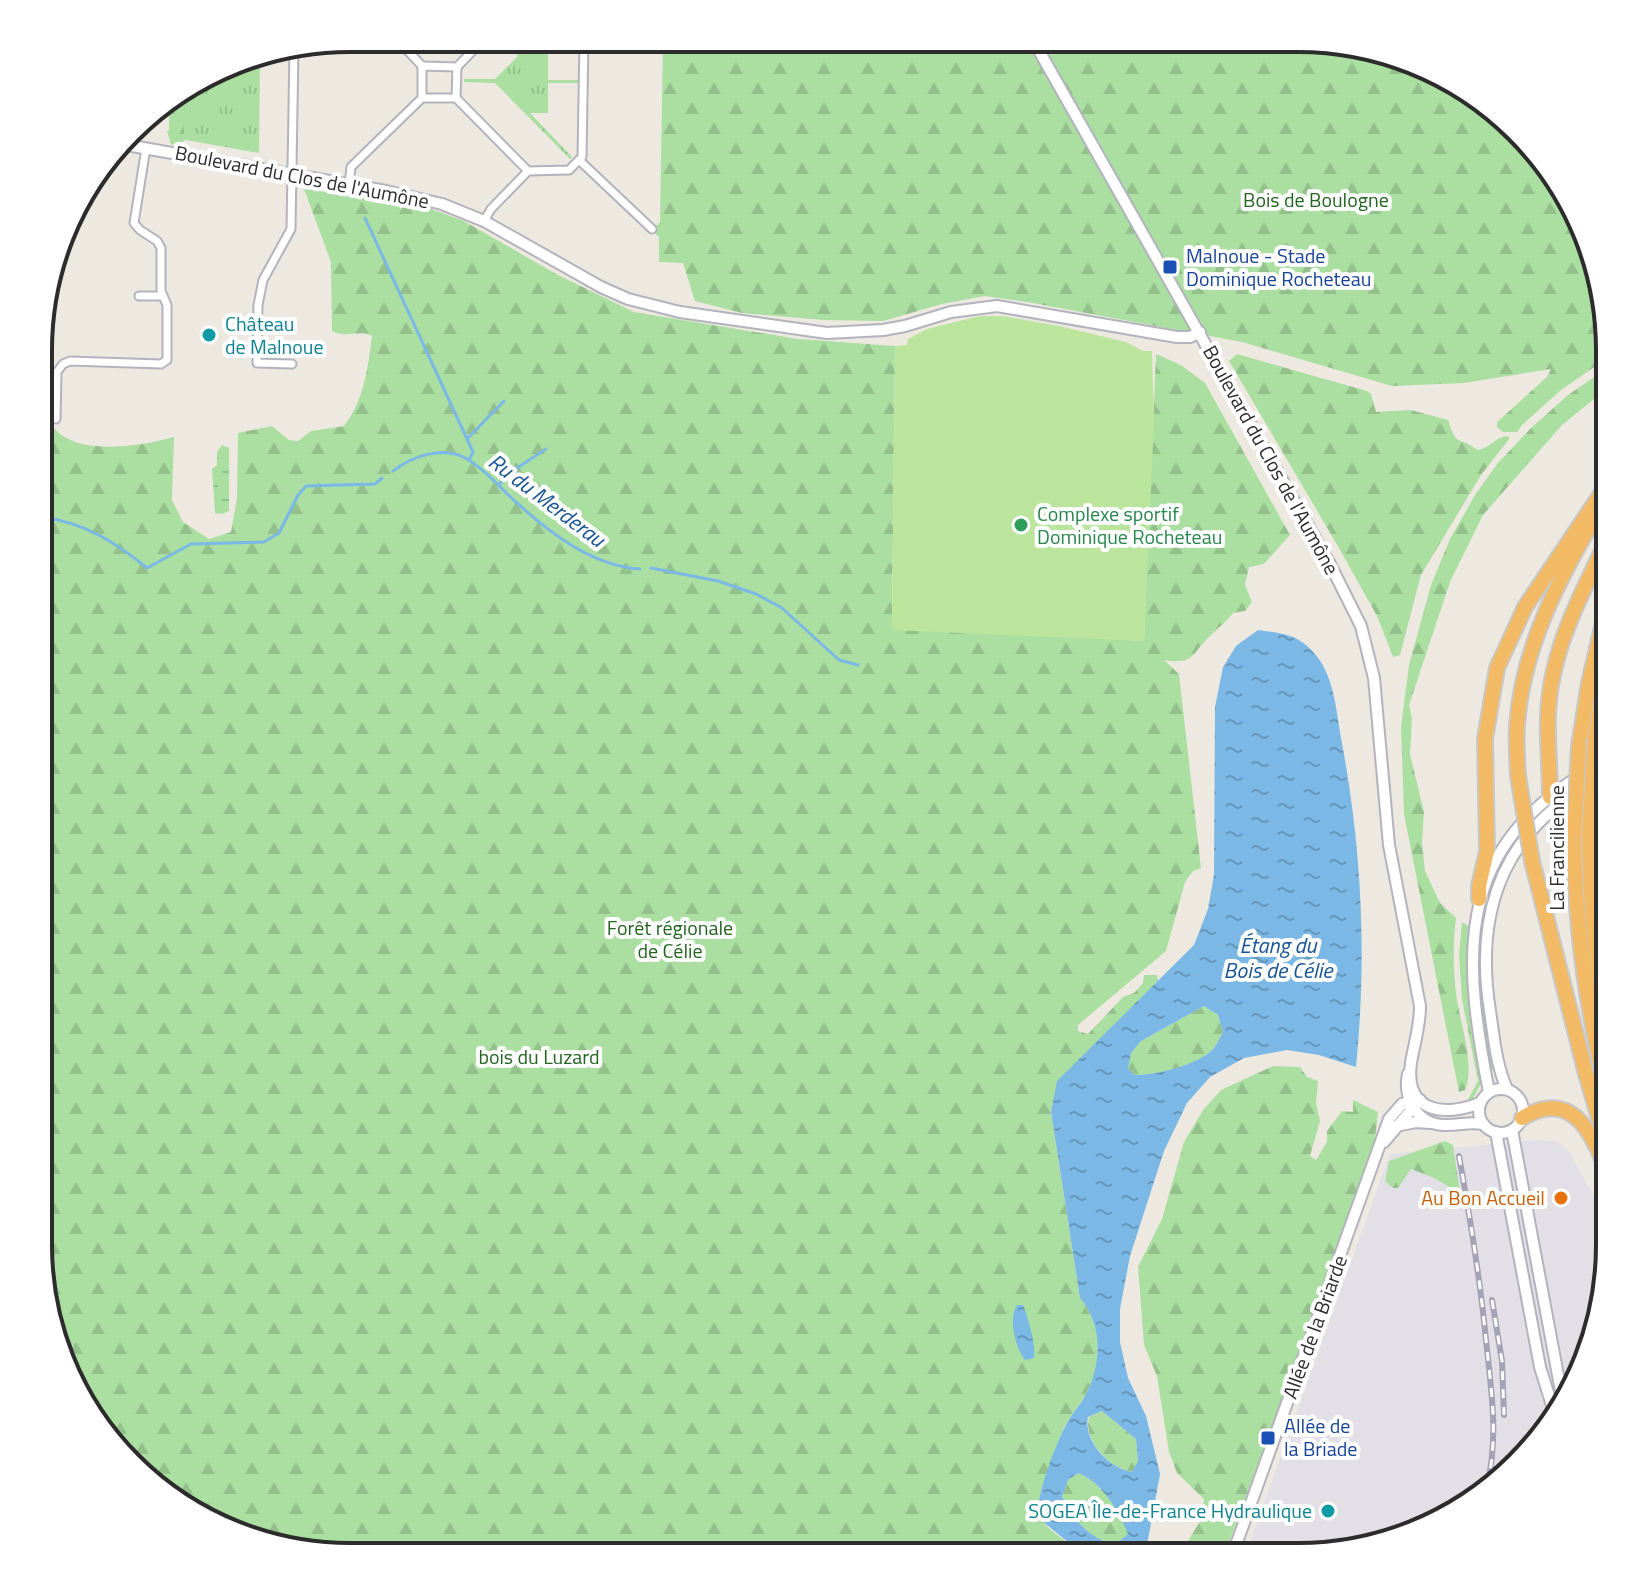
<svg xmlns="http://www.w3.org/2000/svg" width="1648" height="1595" font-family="'Titillium Web',sans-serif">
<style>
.industrial{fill:#e2dfe6}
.grass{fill:url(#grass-tufts)}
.forest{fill:url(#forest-firs)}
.wetland{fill:url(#wetland-marsh)}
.pitch{fill:#bbe59d}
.water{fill:url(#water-ripples);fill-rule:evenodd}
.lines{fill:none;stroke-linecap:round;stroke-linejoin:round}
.stream{stroke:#7bb8e6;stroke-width:3}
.street-casing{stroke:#b3b3be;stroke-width:11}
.secondary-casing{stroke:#b3b3be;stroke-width:14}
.highway-casing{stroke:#c8c8c8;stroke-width:18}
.street{stroke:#fff;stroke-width:7}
.secondary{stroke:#fff;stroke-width:10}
.highway{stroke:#f2ba65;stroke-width:14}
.rail-casing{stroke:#a3a3b5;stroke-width:6}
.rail{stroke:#fff;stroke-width:3;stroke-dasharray:9;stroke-linecap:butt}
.highway-bridge-casing{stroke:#c8c8c8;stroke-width:18;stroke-linecap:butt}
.highway-bridge{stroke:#f2ba65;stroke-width:14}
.transit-dot{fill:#1a4fb4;stroke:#fff;stroke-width:3}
.culture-dot{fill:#0f9aa8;stroke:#fff;stroke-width:3}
.leisure-dot{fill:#2e9e5b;stroke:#fff;stroke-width:3}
.food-dot{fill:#e8710a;stroke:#fff;stroke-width:3}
.labels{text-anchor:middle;stroke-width:8;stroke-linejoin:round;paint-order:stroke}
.street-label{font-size:20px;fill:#2c2c2c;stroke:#fff}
.park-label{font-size:20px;fill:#236520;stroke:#fff}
.transit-label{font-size:20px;fill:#164399;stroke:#fff;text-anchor:start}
.culture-label{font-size:20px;fill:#0d838f;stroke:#fff;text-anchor:start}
.leisure-label{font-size:20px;fill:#27864d;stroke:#fff;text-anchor:start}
.food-label{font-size:20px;fill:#c56008;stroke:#fff;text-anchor:end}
.water-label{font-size:22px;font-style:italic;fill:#185594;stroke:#fff}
.rim{fill:none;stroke:#2c2c2c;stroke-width:4}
</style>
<defs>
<pattern id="grass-tufts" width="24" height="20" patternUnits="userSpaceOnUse" patternTransform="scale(2)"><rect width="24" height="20" fill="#abdfa1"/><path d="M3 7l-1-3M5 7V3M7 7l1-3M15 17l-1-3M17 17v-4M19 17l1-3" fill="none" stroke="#93c08b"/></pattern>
<pattern id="forest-firs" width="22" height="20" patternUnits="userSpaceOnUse" patternTransform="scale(2)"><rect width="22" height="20" fill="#abdfa1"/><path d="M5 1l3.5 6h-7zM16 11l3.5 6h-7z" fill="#93c08b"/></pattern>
<pattern id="wetland-marsh" width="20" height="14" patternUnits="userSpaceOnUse" patternTransform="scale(2)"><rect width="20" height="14" fill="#abdfa1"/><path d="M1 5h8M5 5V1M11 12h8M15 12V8" fill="none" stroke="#93c08b"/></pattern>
<pattern id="water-ripples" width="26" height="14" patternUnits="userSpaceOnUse" patternTransform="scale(2)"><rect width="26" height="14" fill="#7bb8e6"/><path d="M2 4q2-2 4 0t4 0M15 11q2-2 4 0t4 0" fill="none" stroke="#6596bb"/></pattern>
</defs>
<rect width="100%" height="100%" fill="#ede9e0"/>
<path class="industrial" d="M1536 1140 1557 1141 1570 1153 1609 1223V1265L1578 1383 1488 1492 1417 1533 1318 1556H1245L1390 1154Z"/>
<g class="grass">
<path d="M501 38H505L521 54 532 43H545V39H548V80H578V83H548V113H530L572 157 570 159 495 83 464 82V79H495L518 56Z"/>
<path d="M260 53 259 153 169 137V101L249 55Z"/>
<path d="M1510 843 1515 845C1466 919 1480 987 1495 1069H1490L1475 967 1486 890Z"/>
<path d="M1462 922 1468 926V994L1482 1081 1473 1099 1466 1103 1478 1081 1462 999 1459 955Z"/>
</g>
<g class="forest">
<path d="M663 39 1338 41 1453 80 1545 160 1586 231 1609 330V360L1603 361 1561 390 1522 425 1517 432H1503L1497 427V422L1547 377 1551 369 1464 383 1392 386 1242 342 1027 302 985 296 942 304 883 321 823 320 742 313 695 301 683 263 659 262V237L652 230 660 222Z"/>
<path d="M184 92V141L171 145 167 131 176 130 178 96Z"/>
<path d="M304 189 333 193 332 190 423 206 464 221 558 275 634 312 798 339 895 346 892 618 895 625 1144 641 1156 354 1181 365 1205 383 1290 535 1264 564 1249 567 1245 585 1252 602 1245 611 1233 613C1226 622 1218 628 1210 636 1191 654 1195 665 1164 660L1179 674 1201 868 1193 871 1185 882 1166 951 1078 1025V1031L1088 1034 1123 997 1134 993 1143 983 1144 975H1157L1158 981 1058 1081 1051 1112 1080 1298C1103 1325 1102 1365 1085 1396 1079 1405 1072 1413 1067 1422 1059 1436 1055 1453 1049 1468 1043 1484 1036 1500 1041 1517 1046 1532 1071 1540 1079 1556H330L212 1525 103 1435 62 1364 39 1265 44 364C52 380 40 400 48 418 65 460 141 446 174 437L172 500 183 522 209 539 231 532 237 498 238 433 272 426 289 440 298 441 311 431 344 426C364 401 368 367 372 336 359 329 345 339 332 331L331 262Z"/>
<path d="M1237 354 1367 391 1371 394 1376 412 1411 410 1448 420C1457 449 1459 435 1477 450 1490 449 1495 436 1509 436V439L1481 475 1421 575 1400 655 1393 657 1377 616 1339 548 1229 361Z"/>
<path d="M1609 367V391L1594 399 1562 425 1483 515 1450 582 1409 705 1412 719 1410 754 1424 812 1422 843 1425 871 1440 903 1456 918C1453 943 1453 968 1456 993 1459 1019 1476 1067 1465 1090L1459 1092 1404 814 1401 727 1409 665 1431 585 1450 539 1475 495 1498 463 1530 429 1568 395Z"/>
<path d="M1204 1006 1218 1015 1223 1032C1220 1037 1217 1045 1213 1049 1197 1066 1156 1075 1135 1075L1128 1069 1130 1053 1141 1041Z"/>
<path d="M1273 1066 1300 1067 1307 1077 1318 1081 1316 1103 1320 1121 1310 1156 1316 1160 1327 1142V1131L1342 1111 1353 1112V1100L1378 1112 1374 1148 1224 1556H1188V1541L1201 1520 1204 1499 1177 1473 1169 1452 1157 1376 1144 1345 1138 1267 1162 1219 1184 1142 1203 1110 1221 1090Z"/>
<path d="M1445 1141 1453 1145 1460 1193 1432 1177 1411 1169 1398 1188H1393L1385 1181 1389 1161Z"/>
<path d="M1102 1411 1136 1439 1138 1462 1132 1472C1109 1468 1083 1441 1089 1417Z"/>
<path d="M1078 1473C1103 1483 1118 1510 1129 1534L1116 1544C1091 1541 1073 1519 1062 1497L1068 1480Z"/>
</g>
<path class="wetland" d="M222 445 229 448V511L222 514 215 513 212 469 217 465V452Z"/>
<path class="pitch" d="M980 316H1003L1059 326 1126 342 1143 351H1152L1154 420 1144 641 892 630 895 346 907 345 908 339 927 329Z"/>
<g class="water">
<path d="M1258 630C1280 633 1298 634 1313 652 1334 674 1336 709 1341 738 1362 848 1367 956 1356 1067L1319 1055 1287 1050 1244 1058 1210 1077 1187 1103 1164 1151 1130 1256 1120 1309V1342L1128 1378 1146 1416 1160 1474 1145 1556H1079L1074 1547 1042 1521C1041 1515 1039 1509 1039 1503 1040 1486 1059 1436 1068 1421 1073 1412 1080 1405 1085 1396 1102 1364 1103 1325 1080 1298L1051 1112 1057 1081 1194 945 1208 909 1214 875 1215 707 1223 667 1236 646ZM1204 1006 1218 1015 1223 1032C1220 1037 1217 1045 1213 1049 1198 1065 1156 1075 1135 1075L1128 1069 1131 1053 1141 1041ZM1102 1411 1136 1439 1138 1461 1132 1472C1109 1468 1083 1441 1088 1417ZM1078 1473C1103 1483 1118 1510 1128 1534L1116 1544C1091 1541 1073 1519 1062 1497L1068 1480Z"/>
<path d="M1017 1305H1023C1028 1318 1036 1344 1034 1358L1025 1360C1015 1348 1008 1318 1017 1305Z"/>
</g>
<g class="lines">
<g class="stream">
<path d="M365 218 473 452 469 460"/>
<path d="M468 438 504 401"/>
<path d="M393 471C412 456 444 445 467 459 486 470 501 489 517 503 551 534 593 566 640 569"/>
<path d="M498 485 520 466 546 449"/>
<path d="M43 517C85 523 115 542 147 568L191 544 264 542 279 533 298 495 306 486 375 484 382 478"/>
<path d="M651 568 718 581 756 594 782 608 839 660 858 665"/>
</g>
<defs>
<g id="street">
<path d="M396 38 422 66"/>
<path d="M422 66 457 67 456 98H422Z"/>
<path d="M457 67 485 38"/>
<path d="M456 98 528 171"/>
<path d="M579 160 652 229"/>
<path d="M349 184 351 167 422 98"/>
<path d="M484 221 491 209 528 171 569 170 582 157 584 39"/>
<path d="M139 296H163"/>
<path d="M292 364 257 363 258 305 263 280 291 229 294 47"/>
<path d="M56 419 57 372 63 364 70 361 161 364 167 360V305L161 291V248L157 241 140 230 134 223 146 148"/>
</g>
<g id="secondary">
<path d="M1033 40 1331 566 1361 626 1374 678 1389 845 1420 1006C1420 1027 1414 1044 1411 1063 1404 1113 1445 1117 1480 1103"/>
<path d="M121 144 386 191 442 204 484 221 601 287 628 299 680 312 827 333 883 330 905 326 951 312 997 306 1177 337H1190L1200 332"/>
<path d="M1408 1074C1403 1098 1417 1124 1444 1125 1458 1126 1469 1121 1483 1124"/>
<circle cx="1501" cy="1111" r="22"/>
<path d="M1507 1089C1496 1065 1494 1037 1490 1011 1473 903 1508 822 1609 774"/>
<path d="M1489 1092C1459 941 1457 838 1609 759"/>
<path d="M1396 1126 1416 1122 1430 1123"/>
<path d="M1512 1130 1563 1402"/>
<path d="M1496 1132 1540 1367 1554 1412"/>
<path d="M1384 1142 1417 1103"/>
<path d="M1232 1556 1389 1119 1402 1104 1420 1100"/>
</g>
<g id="highway">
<path d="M1595 739 1609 654"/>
<path d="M1579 746 1589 683 1609 597"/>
<path d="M1518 776C1517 759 1516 742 1517 726 1522 650 1557 582 1595 517"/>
<path d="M1550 797C1550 770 1547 743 1548 716 1550 650 1581 595 1609 537"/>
<path d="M1606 833 1609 927"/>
<path d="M1589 836C1590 904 1595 969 1609 1035"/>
<path d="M1574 838C1575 927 1587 1013 1609 1100"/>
<path d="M1532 861 1586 1074 1609 1152"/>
<path d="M1479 899V886L1487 851 1485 739 1497 668 1525 607 1609 482"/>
<path d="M1522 1118C1574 1088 1592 1134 1609 1175"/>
</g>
</defs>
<use href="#street" class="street-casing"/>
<use href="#secondary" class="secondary-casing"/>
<use href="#highway" class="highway-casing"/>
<use href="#street" class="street"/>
<use href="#secondary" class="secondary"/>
<use href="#highway" class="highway"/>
<defs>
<g id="rail">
<path d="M1459 1156C1470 1217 1480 1278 1486 1340 1492 1398 1499 1435 1486 1493"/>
<path d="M1492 1300 1502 1361 1504 1415"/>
</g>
</defs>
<use href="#rail" class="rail-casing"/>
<use href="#rail" class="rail"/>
<defs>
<g id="highway-bridge">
<path d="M1518 776 1532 861"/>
<path d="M1606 833 1609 774"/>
<path d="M1589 836 1595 739"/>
<path d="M1574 838 1579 746"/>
</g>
</defs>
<use href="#highway-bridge" class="highway-bridge-casing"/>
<use href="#highway-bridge" class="highway-bridge"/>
</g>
<g class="transit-dot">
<rect x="1162" y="259" width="16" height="16" rx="4"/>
<rect x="1260" y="1430" width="16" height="16" rx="4"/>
</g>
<g class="culture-dot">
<circle cx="209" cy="335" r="8"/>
<circle cx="1328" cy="1511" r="8"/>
</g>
<circle class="leisure-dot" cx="1021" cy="525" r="8"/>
<circle class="food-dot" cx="1561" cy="1198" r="8"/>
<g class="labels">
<g class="street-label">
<text transform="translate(302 177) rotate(11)" y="7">Boulevard du Clos de l'Aumône</text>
<text transform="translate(1271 460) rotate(61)" y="7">Boulevard du Clos de l'Aumône</text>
<text transform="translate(1557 848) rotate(-90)" y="7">La Francilienne</text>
<text transform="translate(1315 1327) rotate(-70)" y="7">Allée de la Briarde</text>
</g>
<g class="park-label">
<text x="1316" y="207">Bois de Boulogne</text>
<text x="670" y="935">Forêt régionale<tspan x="670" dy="23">de Célie</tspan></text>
<text x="539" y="1064">bois du Luzard</text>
</g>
<g class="transit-label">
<text x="1186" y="263">Malnoue - Stade<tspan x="1186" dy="23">Dominique Rocheteau</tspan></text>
<text x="1284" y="1433">Allée de<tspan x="1284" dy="23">la Briade</tspan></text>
</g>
<g class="culture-label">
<text x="225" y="331">Château<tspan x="225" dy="23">de Malnoue</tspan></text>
<text x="1312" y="1518" text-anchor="end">SOGEA Île-de-France Hydraulique</text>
</g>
<g class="leisure-label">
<text x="1037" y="521">Complexe sportif<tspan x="1037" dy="23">Dominique Rocheteau</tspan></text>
</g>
<g class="food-label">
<text x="1545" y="1205">Au Bon Accueil</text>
</g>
<g class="water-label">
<text transform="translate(547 500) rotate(37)" y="8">Ru du Merderau</text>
<text x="1278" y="953">Étang du<tspan x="1278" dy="25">Bois de Célie</tspan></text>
</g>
</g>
<path d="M0 0H1648V1595H0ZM350 52H1298A298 298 0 0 1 1596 350V1245A298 298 0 0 1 1298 1543H350A298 298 0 0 1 52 1245V350A298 298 0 0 1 350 52Z" fill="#fff" fill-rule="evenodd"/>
<path class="rim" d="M350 52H1298A298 298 0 0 1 1596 350V1245A298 298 0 0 1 1298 1543H350A298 298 0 0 1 52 1245V350A298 298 0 0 1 350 52Z"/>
</svg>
